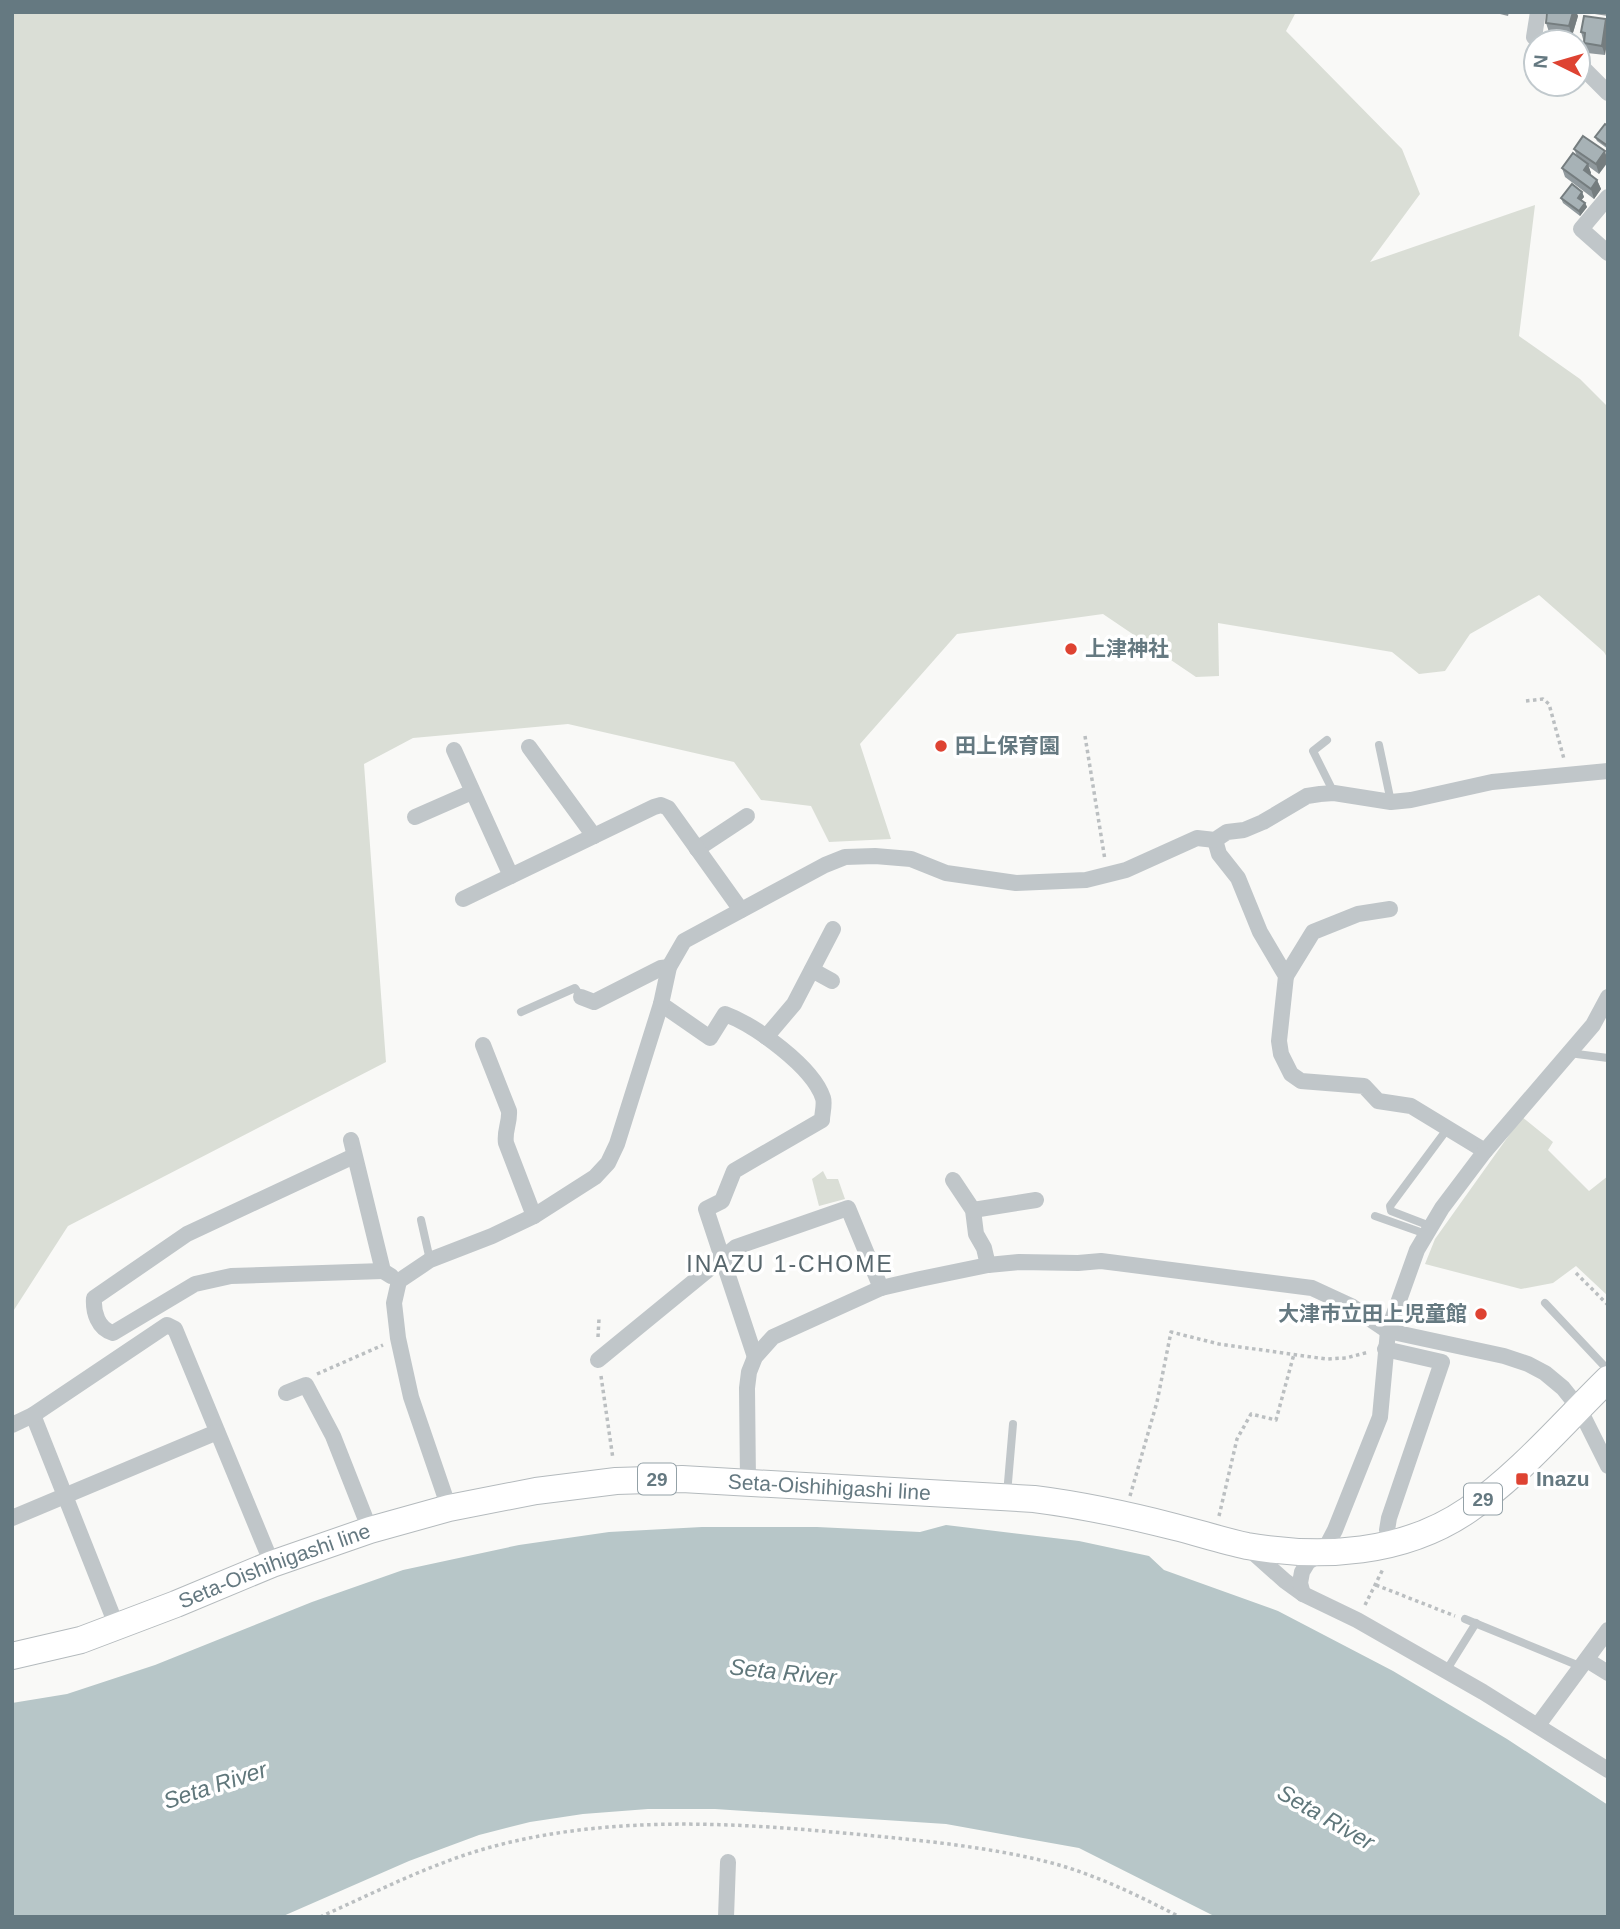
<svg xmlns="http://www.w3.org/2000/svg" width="1620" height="1929" font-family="Arial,'Noto Sans JP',sans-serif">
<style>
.green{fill:#daded6}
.water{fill:#b7c6c8}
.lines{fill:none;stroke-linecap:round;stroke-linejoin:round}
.primary-casing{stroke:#b4babd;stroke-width:28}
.path{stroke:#bbbfc1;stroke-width:3.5;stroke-dasharray:3.5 3.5;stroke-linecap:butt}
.service{stroke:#c0c6c9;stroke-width:8}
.minor{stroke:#c0c6c9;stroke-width:16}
.primary{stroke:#fff;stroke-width:26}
.wall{fill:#90999d}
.shaded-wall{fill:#757d7f}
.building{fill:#a7b2b6;stroke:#757d7f;stroke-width:2}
.poi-dot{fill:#de4332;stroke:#fff;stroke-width:2.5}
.labels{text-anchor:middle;stroke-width:7;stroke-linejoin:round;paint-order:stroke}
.shield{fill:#fff;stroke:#93a1a7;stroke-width:2}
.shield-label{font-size:19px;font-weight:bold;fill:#657981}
.poi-label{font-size:21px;font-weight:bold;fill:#657981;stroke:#fff;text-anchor:start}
.street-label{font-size:21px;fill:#657981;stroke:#fff}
.neighbourhood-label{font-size:23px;letter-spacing:2px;fill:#57666c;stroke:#fff}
.water-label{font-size:23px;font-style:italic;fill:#60777b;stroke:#fff}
</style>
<rect width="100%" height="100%" fill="#f9f9f7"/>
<g class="green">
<path d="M12 12H1296L1286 31 1402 149 1420 194 1370 262 1535 205 1519 336 1580 379 1608 407V659L1604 652 1539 595 1470 634 1445 671 1419 674 1392 652 1218 623 1219 676 1196 677 1103 614 957 634 860 744 891 839 829 842 811 806 761 800 734 762 568 724 413 738 364 764 386 1062 68 1226 12 1313Z"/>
<path d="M1522 1117 1553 1142 1548 1150 1589 1191 1608 1176V1296L1576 1266 1553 1283 1521 1289 1425 1264 1435 1239Z"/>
<path d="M823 1171 827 1179H838L845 1199 819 1206 812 1179Z"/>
</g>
<path class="water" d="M946 1525 1079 1541 1149 1556 1164 1570 1278 1611 1393 1671 1507 1739 1608 1805V1917H1216L1079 1848 946 1824 715 1809H648L583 1814 530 1822 479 1835 409 1861 281 1917H12V1703L67 1694 155 1665 312 1602 403 1570 519 1545 609 1532 702 1527H817L920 1532Z"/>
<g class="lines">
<defs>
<g id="primary">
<path id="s1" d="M12 1656 81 1640 176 1604 272 1564 370 1530 449 1508 536 1491 616 1481 682 1479 1034 1499C1082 1505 1128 1515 1175 1527 1199 1533 1223 1541 1247 1546 1322 1559 1404 1554 1468 1510 1520 1474 1563 1423 1608 1379"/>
</g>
</defs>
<use href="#primary" class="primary-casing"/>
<g class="path">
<path d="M1526 701 1543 699 1549 704 1564 759"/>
<path d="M1085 736 1105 860"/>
<path d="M1576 1273 1608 1305"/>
<path d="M598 1337 599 1319"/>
<path d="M317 1374 383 1345"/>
<path d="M601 1376 613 1459"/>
<path d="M1130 1496 1157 1402 1171 1332 1219 1344 1326 1359 1346 1358 1369 1352"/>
<path d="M1219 1516 1237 1439 1251 1414 1276 1420 1294 1354"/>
<path d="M1376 1585 1455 1616"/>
<path d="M1365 1605 1383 1569"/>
<path d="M320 1917C376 1892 432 1863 491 1847 613 1814 741 1823 865 1835 927 1841 988 1847 1048 1862 1095 1874 1137 1895 1180 1917"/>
</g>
<g class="service">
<path d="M1327 740 1313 751 1334 793"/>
<path d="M1379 745 1391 802"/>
<path d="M521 1012 575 988 581 997"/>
<path d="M1569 1053 1608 1058"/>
<path d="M1375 1216 1426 1234"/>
<path d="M421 1220 430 1260"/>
<path d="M1430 1226 1391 1211 1390 1206 1448 1128"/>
<path d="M1545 1303 1608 1370"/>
<path d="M1007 1494 1013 1424"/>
<path d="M1465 1619 1582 1667"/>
<path d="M1446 1671 1476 1623"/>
</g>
<g class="minor">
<path d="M1538 12 1534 37 1540 42"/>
<path d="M1578 63 1608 93"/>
<path d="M1608 197 1581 229 1608 253"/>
<path d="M529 747 594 836"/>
<path d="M454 750 511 876"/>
<path d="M415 817 472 792"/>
<path d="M1215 840 1219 854 1238 878 1260 932 1286 976 1279 1041 1281 1054 1291 1074 1301 1081 1364 1086 1378 1101 1411 1106 1485 1151"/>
<path d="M697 849 747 816"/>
<path d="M463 899 654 807 661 805 668 808 741 910"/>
<path d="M812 970 832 981"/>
<path d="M1286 976 1313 932 1358 914 1390 909"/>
<path d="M581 997 594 1002 661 968 669 967"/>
<path d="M661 1004 710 1038 725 1014C755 1025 813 1067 823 1098 825 1104 822 1114 822 1120L734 1171 722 1201 706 1209 755 1357"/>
<path d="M766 1037 794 1004 833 929"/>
<path d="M483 1045 509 1111C510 1123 504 1131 506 1143L534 1216"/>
<path d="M351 1140 383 1271 391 1276"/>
<path d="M354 1156 187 1234 94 1298C93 1312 98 1329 113 1333L195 1284 231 1276 383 1271"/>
<path d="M953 1180 973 1210 976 1234 984 1248 988 1265"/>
<path d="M973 1210 1036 1200"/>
<path d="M1385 1349 1442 1362 1389 1518 1387 1530"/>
<path d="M598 1360 736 1247 848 1208 881 1288"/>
<path d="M286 1393 306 1385 333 1436 370 1530"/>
<path d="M33 1415 117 1627"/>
<path d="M12 1425 33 1415 167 1325 175 1329 272 1564"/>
<path d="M748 1482 747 1388 749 1372 755 1357 773 1337 881 1288 920 1279 988 1265 1019 1262 1078 1263 1101 1261 1312 1288 1351 1306 1388 1331 1504 1356 1528 1364 1545 1373 1563 1388 1579 1408 1608 1466"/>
<path d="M449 1508 411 1397 398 1338 394 1303 399 1281 430 1260 492 1236 534 1216 595 1177 608 1163 617 1144 661 1004 669 967 684 941 825 865 845 857 875 856 911 859 946 873 1016 883 1086 880 1126 870 1197 838 1215 840 1227 832 1244 830 1263 822 1307 796 1320 794 1334 793 1391 802 1411 800 1492 782 1608 771"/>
<path d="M12 1518 217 1432"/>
<path d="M1248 1548 1285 1581 1303 1594 1357 1620 1483 1692 1608 1770"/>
<path d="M1303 1594 1300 1583 1302 1572 1308 1562 1323 1553 1335 1530 1380 1417 1388 1331 1417 1250 1442 1208 1485 1151 1593 1025 1608 997"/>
<path d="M1587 1660 1608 1673"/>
<path d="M1538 1725 1608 1630"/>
<path d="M726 1917 728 1862"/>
</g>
<use href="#primary" class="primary"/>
</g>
<g class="wall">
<path d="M1492 12H1509L1508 16Z"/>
<path d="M1551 12H1576L1578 16 1572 36 1549 32 1546 23Z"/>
<path d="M1588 12H1608V16L1588 13Z"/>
<path d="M1606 19 1605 55 1587 53 1581 32Z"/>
<path d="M1608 126V149L1597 141 1595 137Z"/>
<path d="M1574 149 1605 151 1599 174 1588 166 1591 173 1590 175 1597 180 1601 189 1594 199 1565 177 1562 168 1577 156Z"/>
<path d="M1582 192 1584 197 1581 200 1585 203 1587 207 1580 216 1563 203 1561 198Z"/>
</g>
<g class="shaded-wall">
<path d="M1573 12H1576L1578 16 1572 36 1569 26Z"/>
<path d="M1606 19 1608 25V38L1605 55 1602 46Z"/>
<path d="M1605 151 1608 162 1599 174 1596 164Z"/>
<path d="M1588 164 1591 173 1587 179 1584 170Z"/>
<path d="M1597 180 1601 189 1594 199 1591 189Z"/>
<path d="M1582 192 1584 197 1580 202 1578 198Z"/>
<path d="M1585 203 1587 207 1580 216 1579 211Z"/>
</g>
<g class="building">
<path d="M1547 12H1573L1569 26 1546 23Z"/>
<path d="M1584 16 1606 19 1602 46 1584 43 1585 33 1581 32Z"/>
<path d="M1605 124 1608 126V146L1595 137Z"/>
<path d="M1583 136 1605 151 1596 164 1574 149Z"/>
<path d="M1573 153 1588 164 1584 170 1597 180 1591 189 1562 168Z"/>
<path d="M1572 184 1582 192 1578 198 1585 203 1579 211 1561 198Z"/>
</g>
<g class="poi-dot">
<circle cx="1071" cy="649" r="7"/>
<circle cx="941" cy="746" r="7"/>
<circle cx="1481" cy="1314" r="7"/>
<rect x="1515" y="1472" width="14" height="14" rx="3.5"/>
</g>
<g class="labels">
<g class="shield">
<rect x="638" y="1463.5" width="38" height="31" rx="5"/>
<rect x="1464" y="1483.5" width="38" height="31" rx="5"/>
</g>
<g class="shield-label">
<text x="657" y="1486">29</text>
<text x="1483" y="1506">29</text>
</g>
<g class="poi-label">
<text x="1085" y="656">上津神社</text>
<text x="955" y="753">田上保育園</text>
<text x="1467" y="1321" text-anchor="end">大津市立田上児童館</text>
<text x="1536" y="1486">Inazu</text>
</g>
<g class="street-label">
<text dy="7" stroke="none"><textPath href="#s1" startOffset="845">Seta-Oishihigashi line</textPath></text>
<text dy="7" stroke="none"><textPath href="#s1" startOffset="278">Seta-Oishihigashi line</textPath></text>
</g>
<g class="neighbourhood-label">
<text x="790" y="1272">INAZU 1-CHOME</text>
</g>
<g class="water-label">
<text transform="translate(783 1672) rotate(6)" y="8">Seta River</text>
<text transform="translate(215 1785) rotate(-18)" y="8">Seta River</text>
<text transform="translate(1326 1817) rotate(30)" y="8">Seta River</text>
</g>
</g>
<rect width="1620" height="1929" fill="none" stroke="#657981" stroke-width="28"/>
<g transform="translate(1557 63) rotate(275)"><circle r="33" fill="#ffffff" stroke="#c1c9cd" stroke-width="2"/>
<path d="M0-5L12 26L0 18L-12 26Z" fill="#de4332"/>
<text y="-10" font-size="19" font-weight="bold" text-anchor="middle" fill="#657981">N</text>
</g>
</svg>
